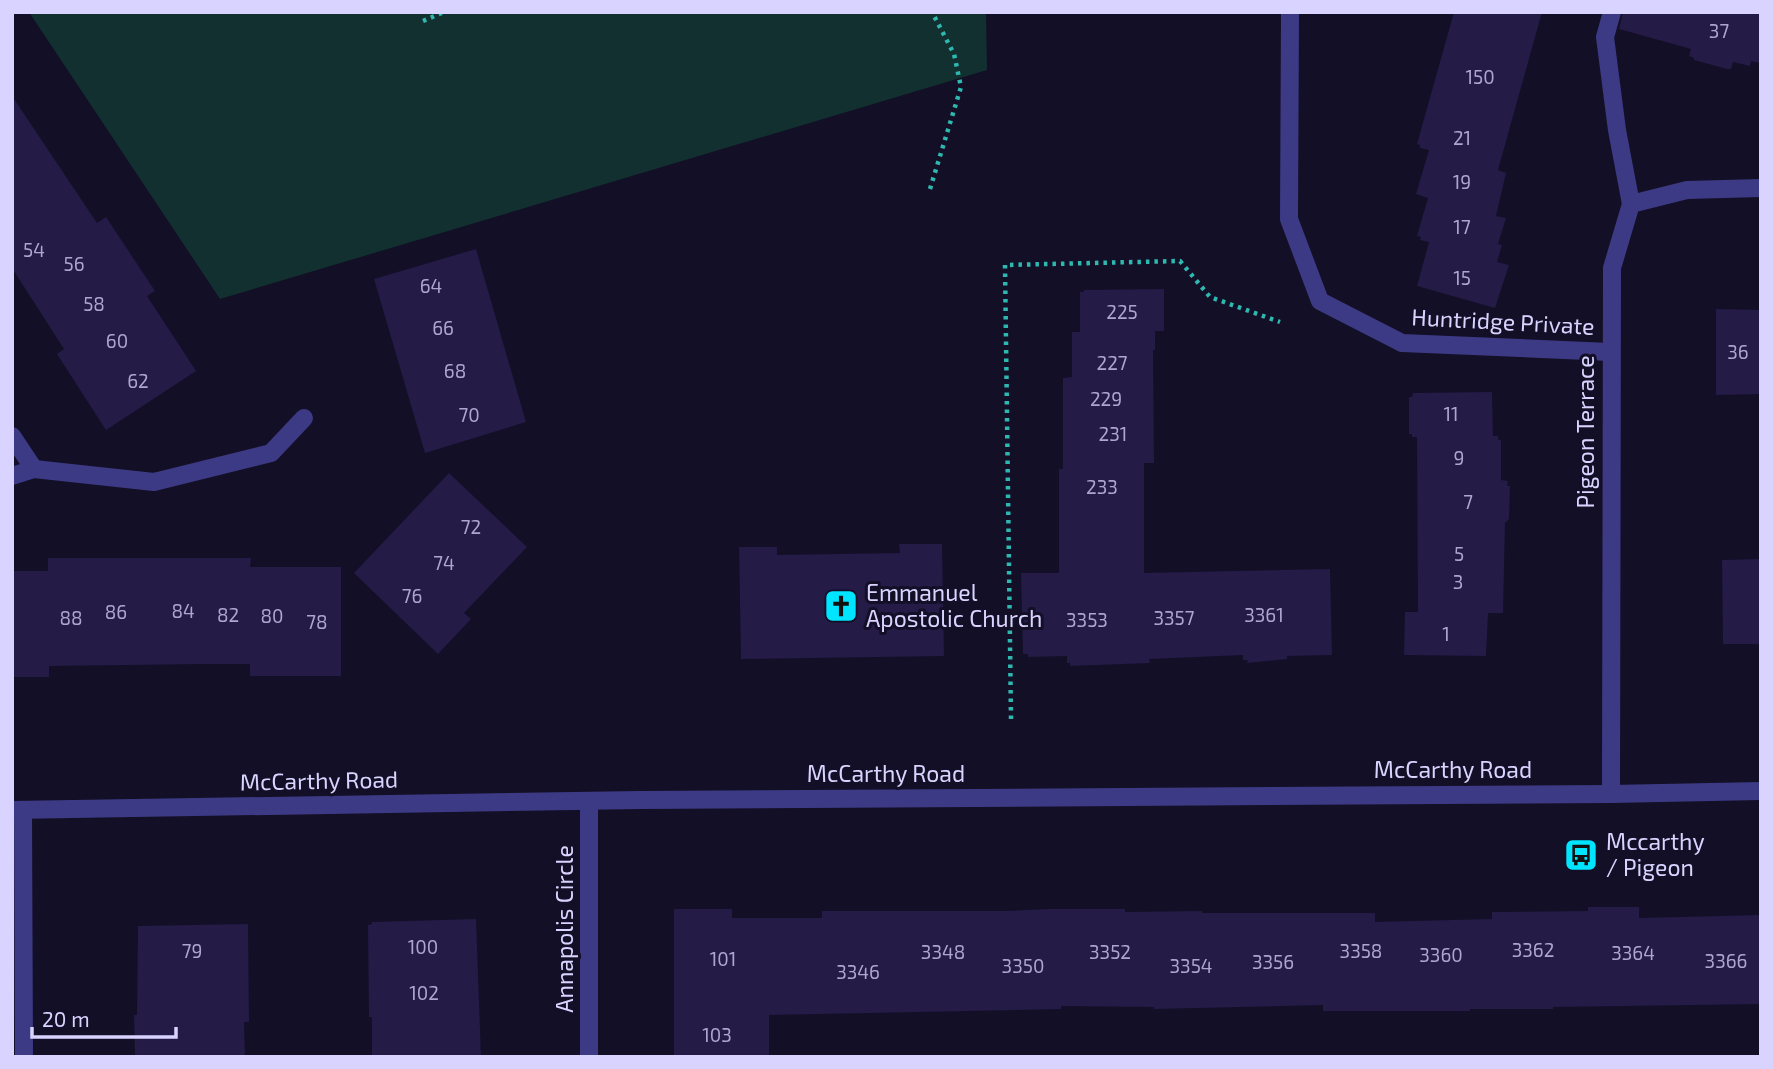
<svg xmlns="http://www.w3.org/2000/svg" width="1773" height="1069" font-family="'Exo 2',sans-serif">
<style>
.green{fill:#12302f}
.building{fill:#241b47}
.lines{fill:none;stroke-linecap:round;stroke-linejoin:round}
.path{stroke:#2fb8b0;stroke-width:4.5;stroke-dasharray:3.5 5;stroke-linecap:butt}
.minor{stroke:#3d3a85;stroke-width:18}
.tertiary{stroke:#3d3a85;stroke-width:18}
.labels{text-anchor:middle;stroke-width:6;stroke-linejoin:round;paint-order:stroke}
.number-label{font-size:19px;fill:#aca6d1}
.street-label{font-size:23px;fill:#d9d4ff;stroke:#130f26}
.poi-label{font-size:23px;fill:#d9d4ff;stroke:#130f26;text-anchor:start}
</style>
<rect width="100%" height="100%" fill="#130f26"/>
<path class="green" d="M29 12H986L987 70 220 299Z"/>
<g class="building">
<path d="M1454 12H1542L1498 170 1506 173 1496 216 1506 218 1498 244 1502 245 1497 262 1509 265 1495 308 1417 286 1429 242 1420 240 1421 237 1417 236 1428 198 1416 194 1429 150 1420 148V145L1417 144Z"/>
<path d="M1623 12H1761V63L1751 61 1750 66 1733 62 1731 69H1727L1694 60V58L1689 56 1691 49 1619 29Z"/>
<path d="M12 96 97 223 106 217 155 291 147 296 196 371 106 430 57 354 64 349 12 268Z"/>
<path d="M476 249 526 422 425 453 374 279Z"/>
<path d="M1164 289V331H1155V350H1153L1154 463H1144V573L1330 569 1332 655 1287 656V659L1247 663 1248 660H1243V655L1149 659 1150 663 1070 666V663H1067V656L1028 657V654H1023L1021 573H1059V469H1063V378L1072 377V332H1080V292H1084V290Z"/>
<path d="M1716 309 1761 310V394L1716 395Z"/>
<path d="M1492 392 1493 436H1498V440H1501V480L1508 481 1507 486H1510L1509 519 1505 523 1503 613H1488L1486 656 1404 655 1405 612H1418L1417 437H1412V434H1409V397H1412L1413 393Z"/>
<path d="M449 473 527 547 464 613 471 619 438 654 354 573Z"/>
<path d="M899 544H942L944 656 741 659 739 547H777V555L900 553Z"/>
<path d="M48 558H251L250 567H341V676H250V664H205L49 666V677H12V571H48Z"/>
<path d="M1761 559V644H1723L1722 560Z"/>
<path d="M1588 907H1639V918L1761 915V1004L1553 1007V1009H1470V1011H1323V1005L1154 1009V1007L1061 1006V1009L769 1015V1057H674V909H732V918H822V911H1007L1049 909H1125V912L1202 911V913H1375V922L1492 919V912L1588 911Z"/>
<path d="M476 919 481 1057H372V1017H369L368 925 372 924V922Z"/>
<path d="M248 924 249 1022H244L245 1057H135L134 1015H137L138 926Z"/>
</g>
<g class="lines">
<g class="path">
<path d="M423 21 444 12"/>
<path d="M930 189 961 87 954 54 932 12"/>
<path d="M1011 719 1005 265 1180 261 1210 297 1280 322"/>
</g>
<g class="minor">
<path d="M1290 12 1289 219 1320 301 1402 343 1610 352"/>
<path d="M1631 204 1687 190 1761 188"/>
<path d="M12 436 34 469"/>
<path d="M12 476 34 469 154 482 271 453 304 418"/>
<path d="M1611 794 1612 268 1631 204 1617 130 1605 37 1612 12"/>
<path d="M589 801V1057"/>
<path d="M23 810 24 1057"/>
</g>
<path class="tertiary" d="M12 810 640 800 1611 794 1761 791"/>
</g>
<defs>
<symbol id="church-square" viewBox="-11 -11 22 22"><rect x="-9" y="-9" width="18" height="18" rx="4" fill="#00e5ff" stroke="#130f26"/><path d="M-1.2-6h2.4v3.5h3.3v2.4h-3.3V6h-2.4V-.1h-3.3v-2.4h3.3Z" fill="#111"/></symbol>
<symbol id="bus-square" viewBox="-11 -11 22 22"><rect x="-9" y="-9" width="18" height="18" rx="4" fill="#00e5ff" stroke="#130f26"/><path d="M-5-6H5V4H4V6H2V4H-2V6H-4V4H-5ZM-3.5-4V0h7V-4ZM-3.5 1.2v1.5H-2V1.2ZM2 1.2v1.5H3.5V1.2Z" fill="#111"/></symbol>
</defs>
<g fill-rule="evenodd">
<use href="#church-square" x="822" y="587" width="38" height="38"/>
<use href="#bus-square" x="1562" y="836" width="38" height="38"/>
</g>
<g class="labels">
<g class="number-label">
<text x="1719" y="38">37</text>
<text x="1480" y="84">150</text>
<text x="1462" y="145">21</text>
<text x="1462" y="189">19</text>
<text x="1462" y="234">17</text>
<text x="34" y="257">54</text>
<text x="74" y="271">56</text>
<text x="1462" y="285">15</text>
<text x="431" y="293">64</text>
<text x="94" y="311">58</text>
<text x="1122" y="319">225</text>
<text x="443" y="335">66</text>
<text x="117" y="348">60</text>
<text x="1738" y="359">36</text>
<text x="1112" y="370">227</text>
<text x="455" y="378">68</text>
<text x="138" y="388">62</text>
<text x="1106" y="406">229</text>
<text x="1451" y="421">11</text>
<text x="469" y="422">70</text>
<text x="1113" y="441">231</text>
<text x="1459" y="465">9</text>
<text x="1102" y="494">233</text>
<text x="1468" y="509">7</text>
<text x="471" y="534">72</text>
<text x="1459" y="561">5</text>
<text x="444" y="570">74</text>
<text x="1458" y="589">3</text>
<text x="412" y="603">76</text>
<text x="183" y="618">84</text>
<text x="116" y="619">86</text>
<text x="228" y="622">82</text>
<text x="1264" y="622">3361</text>
<text x="272" y="623">80</text>
<text x="71" y="625">88</text>
<text x="1174" y="625">3357</text>
<text x="1087" y="627">3353</text>
<text x="317" y="629">78</text>
<text x="1446" y="641">1</text>
<text x="423" y="954">100</text>
<text x="1533" y="957">3362</text>
<text x="192" y="958">79</text>
<text x="1361" y="958">3358</text>
<text x="943" y="959">3348</text>
<text x="1110" y="959">3352</text>
<text x="1633" y="960">3364</text>
<text x="1441" y="962">3360</text>
<text x="723" y="966">101</text>
<text x="1726" y="968">3366</text>
<text x="1273" y="969">3356</text>
<text x="1023" y="973">3350</text>
<text x="1191" y="973">3354</text>
<text x="858" y="979">3346</text>
<text x="424" y="1000">102</text>
<text x="717" y="1042">103</text>
</g>
<g class="street-label">
<text transform="translate(1503 322) rotate(3)" y="8">Huntridge Private</text>
<text transform="translate(1586 432) rotate(-90)" y="8">Pigeon Terrace</text>
<text x="1453" y="778">McCarthy Road</text>
<text x="886" y="782">McCarthy Road</text>
<text transform="translate(319 781) rotate(-1)" y="8">McCarthy Road</text>
<text transform="translate(565 929) rotate(-90)" y="8">Annapolis Circle</text>
</g>
<g class="poi-label">
<text x="866" y="601">Emmanuel<tspan x="866" dy="26">Apostolic Church</tspan></text>
<text x="1606" y="850">Mccarthy<tspan x="1606" dy="26">/ Pigeon</tspan></text>
</g>
</g>
<rect width="1773" height="1069" fill="none" stroke="#d9d4ff" stroke-width="28"/>
<path d="M32 1027v10h144v-10" fill="none" stroke="#d9d4ff" stroke-width="3.5"/>
<text x="42" y="1027" font-size="21" fill="#d9d4ff" stroke="#130f26" stroke-width="5" paint-order="stroke">20 m</text>
</svg>
